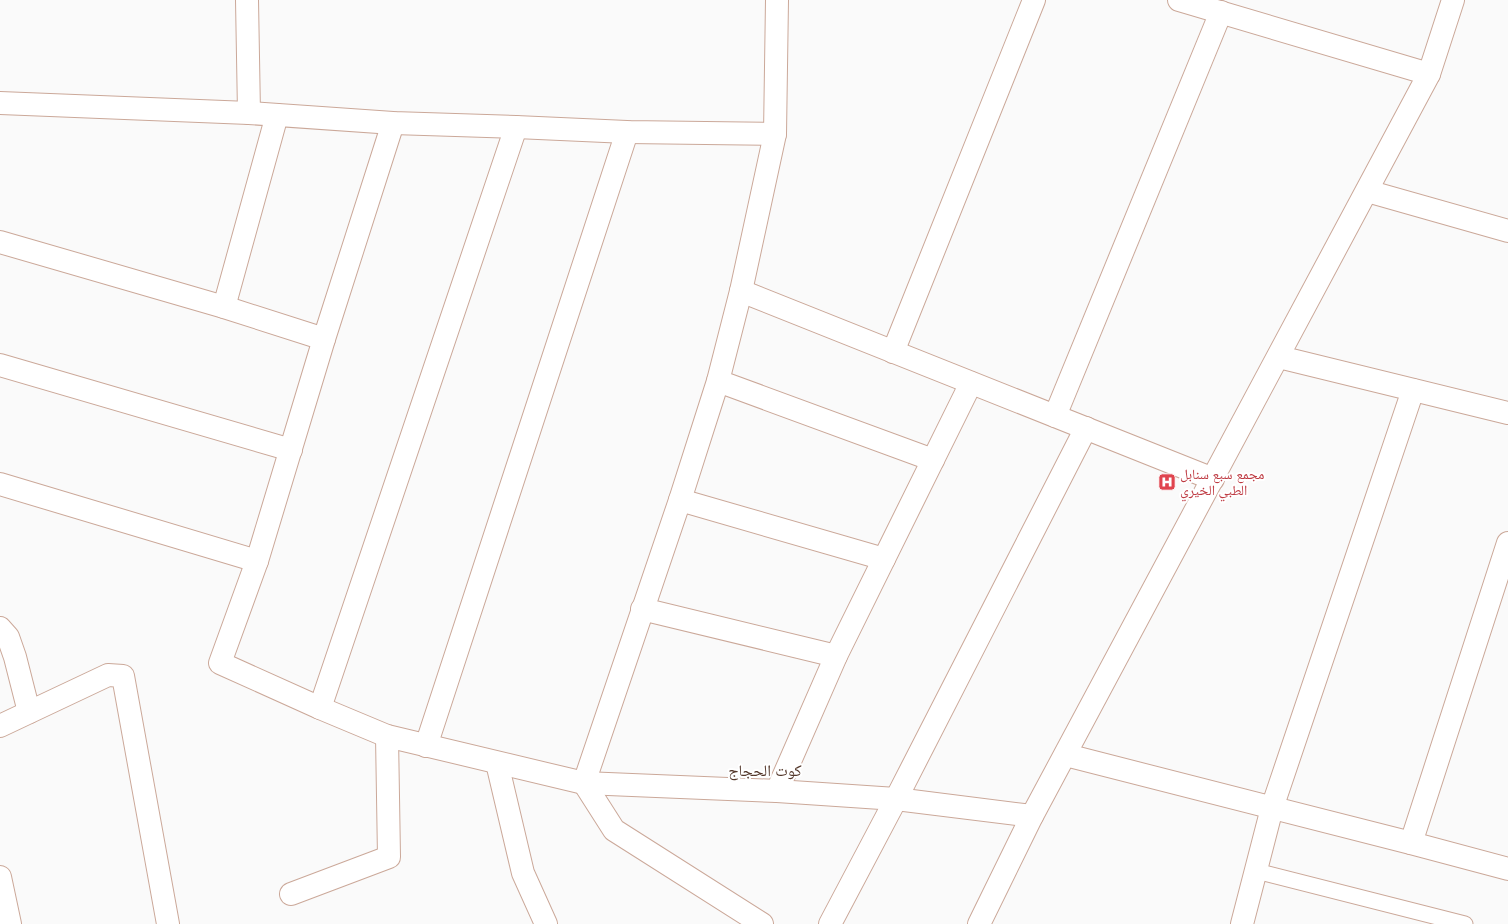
<svg xmlns="http://www.w3.org/2000/svg" width="1508" height="924" font-family="'Open Sans','Noto Naskh Arabic',sans-serif">
<style>
.lines{fill:none;stroke-linecap:round;stroke-linejoin:round}
.lane-casing{stroke:#cba899;stroke-width:17}
.street-casing{stroke:#cba899;stroke-width:24}
.lane{stroke:#fff;stroke-width:15}
.street{stroke:#fff;stroke-width:22}
.labels{text-anchor:middle;stroke-width:4;stroke-linejoin:round;paint-order:stroke}
.health-label{font-size:14px;fill:#be3a42;stroke:#fff;text-anchor:start}
.quarter-label{font-size:16px;fill:#53372a;stroke:#fff}
</style>
<rect width="100%" height="100%" fill="#fafafa"/>
<g class="lines">
<defs>
<path id="lane" d="M1256 871 1465 924"/>
<g id="street">
<path d="M247 0 249 113"/>
<path d="M1179 0 1429 74"/>
<path d="M0 103 249 113 393 123 516 127 627 132 775 134"/>
<path d="M393 123 324 339 257 561 220 663 320 708 387 736 584 783 777 791 896 799 1032 816"/>
<path d="M1367 191 1508 231"/>
<path d="M0 242 224 307 324 339"/>
<path d="M741 291 1213 479"/>
<path d="M224 307 277 115"/>
<path d="M893 352 1034 0"/>
<path d="M1279 357 1508 413"/>
<path d="M0 365 291 450"/>
<path d="M718 381 933 460"/>
<path d="M1055 416 1221 12"/>
<path d="M0 484 257 561"/>
<path d="M680 500 884 559"/>
<path d="M642 609 836 656"/>
<path d="M0 628 8 637 15 657 29 712"/>
<path d="M320 708 516 127"/>
<path d="M0 726 108 675 123 676 168 924"/>
<path d="M426 746 627 132"/>
<path d="M1066 755 1411 843 1508 869"/>
<path d="M497 763 523 873 546 924"/>
<path d="M777 791 836 656 971 383"/>
<path d="M1411 843 1508 543"/>
<path d="M0 877 10 924"/>
<path d="M291 894 389 857 387 736"/>
<path d="M762 924 614 830 584 783 680 500 718 381 741 291 775 134 777 0"/>
<path d="M830 924 896 799 1086 428"/>
<path d="M979 924 1032 816 1429 74 1453 0"/>
<path d="M1242 924 1272 808 1413 390"/>
</g>
</defs>
<use href="#lane" class="lane-casing"/>
<use href="#street" class="street-casing"/>
<use href="#lane" class="lane"/>
<use href="#street" class="street"/>
</g>
<defs>
<symbol id="hospital-square" viewBox="-11 -11 22 22"><rect x="-9" y="-9" width="18" height="18" rx="4" fill="#e0444e" stroke="#fff"/><path d="M-5-5h3v3.5h4V-5h3V5h-3V1.5h-4V5h-3Z" fill="#fff"/></symbol>
</defs>
<g fill-rule="evenodd">
<use href="#hospital-square" x="1157" y="472" width="20" height="20"/>
</g>
<g class="labels">
<g class="health-label">
<text x="1180" y="479">مجمع سبع سنابل<tspan x="1180" dy="16">الطبي الخيري</tspan></text>
</g>
<g class="quarter-label">
<text x="765" y="776">كوت الحجاج</text>
</g>
</g>
</svg>
